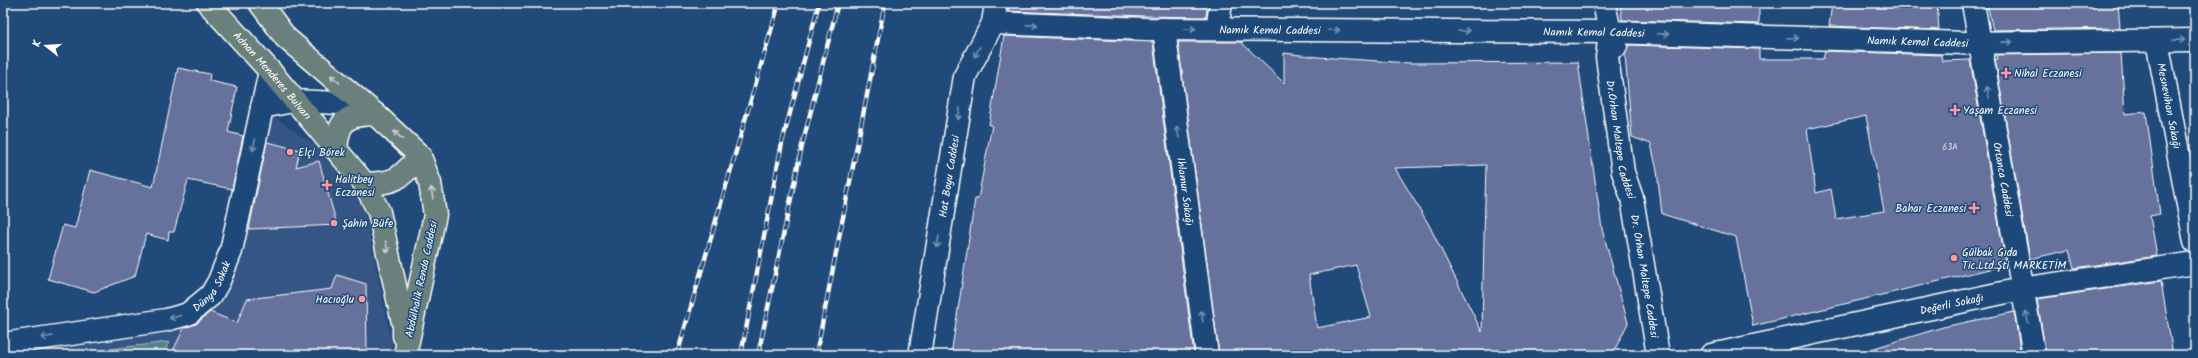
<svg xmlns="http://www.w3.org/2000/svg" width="2198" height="358" font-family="Kalam,sans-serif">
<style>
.built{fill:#345684}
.green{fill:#52818b;stroke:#a8c0c5}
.building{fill:#66719c;stroke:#fff;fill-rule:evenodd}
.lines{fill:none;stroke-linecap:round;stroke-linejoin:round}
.street-casing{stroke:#fff;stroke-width:25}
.secondary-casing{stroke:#fff;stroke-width:25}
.primary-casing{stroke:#fff;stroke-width:25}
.street{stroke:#1f4a7a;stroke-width:22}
.secondary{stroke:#1f4a7a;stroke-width:22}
.primary{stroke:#6a807d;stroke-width:22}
.rail-casing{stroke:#fff;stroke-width:4.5}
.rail{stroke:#1f4a7a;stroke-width:3;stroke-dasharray:9;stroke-linecap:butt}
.oneway{stroke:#7992af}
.oneway2{stroke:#cbd3d2}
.poi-dot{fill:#ff9aa2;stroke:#1f4a7a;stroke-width:1.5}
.labels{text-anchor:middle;stroke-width:3;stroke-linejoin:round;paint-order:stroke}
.number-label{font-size:9px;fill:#d9dce6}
.street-label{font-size:11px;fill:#fff;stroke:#1f4a7a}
.poi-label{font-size:11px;fill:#fff;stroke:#1f4a7a;text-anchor:start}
</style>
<rect width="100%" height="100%" fill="#1f4a7a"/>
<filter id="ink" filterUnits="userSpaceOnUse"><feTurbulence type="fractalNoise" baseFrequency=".025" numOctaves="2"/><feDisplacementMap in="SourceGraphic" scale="8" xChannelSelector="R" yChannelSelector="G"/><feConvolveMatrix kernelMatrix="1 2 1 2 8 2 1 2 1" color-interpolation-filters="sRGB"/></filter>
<g filter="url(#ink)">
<path class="built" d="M271 115 318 147 363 204 394 355H3V349L204 311 238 268Z"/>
<path class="green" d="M169 342 163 355H59Z"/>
<g class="building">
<path d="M1009 3H1200L1207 10 1206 17 1146 16 1008 11Z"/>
<path d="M1620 3H1759V24L1622 20Z"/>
<path d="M1832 3H1937L1939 30 1829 26Z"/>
<path d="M1987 3H2118L2120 28 1993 30Z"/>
<path d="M1004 36 1153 42 1194 355H951L975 199H978L992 125H989Z"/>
<path d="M1178 42H1241L1284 83V53L1318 57 1409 63 1578 62 1602 229 1628 323 1614 351 1606 355H1219ZM1486 165 1484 237 1482 332 1429 225 1395 168ZM1356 265 1371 317 1317 328 1309 275Z"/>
<path d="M1628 45 1759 49V59H1823L1825 51 1941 55 1942 61 1970 60 2006 265 1753 326 1736 237 1662 214 1657 171 1651 144 1632 137 1625 55ZM1866 116 1884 211 1836 219 1831 189 1816 193 1807 129Z"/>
<path d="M2121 53 2125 114 2146 112 2160 214 2150 216 2157 256 2074 268 2069 250 2030 259 1995 59H1998L1997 55Z"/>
<path d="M178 68 210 74 209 81 237 87 228 132 243 136 232 189 188 180 174 232H169L168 240 146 234 135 276 94 292 48 279 63 225 75 228 90 170 153 187Z"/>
<path d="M267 142 300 150 296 167 319 161 337 225 249 229Z"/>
<path d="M337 275 366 284 367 355H171L184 328 196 324 210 312 237 323 247 299 332 289Z"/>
<path d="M2161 281 2173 355H2046L2037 299Z"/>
<path d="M2014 312 2021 355H1872L1871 349 1943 327Z"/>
</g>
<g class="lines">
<defs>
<g id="street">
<path d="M1604 3 1610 32 1616 46"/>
<path id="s1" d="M1973 3 2034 355"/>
<path id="s2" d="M993 23 1146 29 1610 32 1965 43 2195 40"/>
<path id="s3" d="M1164 29 1207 355"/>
<path d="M1217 29 1221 3"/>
<path id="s4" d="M1610 32 1607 57 1623 172 1632 198 1658 355"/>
<path id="s5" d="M2157 41 2195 242"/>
<path d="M262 107 293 101 339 103 375 114"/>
<path id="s6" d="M3 344 166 320 188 314 211 295 219 281 231 251 270 71"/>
<path id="s7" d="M1711 355 2021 289 2195 263"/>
</g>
<g id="secondary">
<path id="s8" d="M920 355 965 76 993 23 996 3"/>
</g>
<g id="primary">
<path id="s9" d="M208 3 270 71 365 184 379 212 404 327V336"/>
<path d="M260 3 286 38 375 114 420 156 430 183 435 215 405 355"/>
<path d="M336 149C339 119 346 115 375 114"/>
<path d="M365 184C397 183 399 179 420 156"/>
</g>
</defs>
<use href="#street" class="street-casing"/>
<use href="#secondary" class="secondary-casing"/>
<use href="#primary" class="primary-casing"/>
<use href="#street" class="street"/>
<use href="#secondary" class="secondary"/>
<use href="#primary" class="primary"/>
<defs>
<g id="rail">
<path d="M677 355 779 3"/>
<path d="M741 355 782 143 819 3"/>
<path d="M758 355 802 146 838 3"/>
<path d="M816 355 885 3"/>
</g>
</defs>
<use href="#rail" class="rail-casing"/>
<use href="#rail" class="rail"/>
</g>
<defs><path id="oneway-shaft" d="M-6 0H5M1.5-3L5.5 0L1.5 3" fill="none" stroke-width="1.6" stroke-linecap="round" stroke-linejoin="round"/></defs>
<g class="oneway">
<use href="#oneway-shaft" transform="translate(1032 25) rotate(2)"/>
<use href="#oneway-shaft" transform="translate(1190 29)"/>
<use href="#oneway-shaft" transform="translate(1334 30)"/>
<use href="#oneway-shaft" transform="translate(1464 31)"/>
<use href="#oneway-shaft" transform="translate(1663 34) rotate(2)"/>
<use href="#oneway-shaft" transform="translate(1793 38) rotate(2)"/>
<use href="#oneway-shaft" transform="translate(2179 40) rotate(-1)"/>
<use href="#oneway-shaft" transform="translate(2007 42) rotate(-1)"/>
<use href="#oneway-shaft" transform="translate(977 52) rotate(118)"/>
<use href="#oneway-shaft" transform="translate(1988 92) rotate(-100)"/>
<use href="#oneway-shaft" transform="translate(959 114) rotate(99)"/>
<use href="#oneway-shaft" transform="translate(1178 132) rotate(-98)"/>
<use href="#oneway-shaft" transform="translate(254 145) rotate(102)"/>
<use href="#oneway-shaft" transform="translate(938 242) rotate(99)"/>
<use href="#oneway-shaft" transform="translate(1202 316) rotate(-98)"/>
<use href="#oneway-shaft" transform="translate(175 317) rotate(165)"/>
<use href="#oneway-shaft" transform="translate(2027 317) rotate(-101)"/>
<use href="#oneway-shaft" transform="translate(47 337) rotate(171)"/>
</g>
<g class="oneway2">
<use href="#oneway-shaft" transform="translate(335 79) rotate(-140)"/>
<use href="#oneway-shaft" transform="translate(398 135) rotate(-136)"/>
<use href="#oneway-shaft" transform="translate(432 193) rotate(-98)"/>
<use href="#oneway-shaft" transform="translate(387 247) rotate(78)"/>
</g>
</g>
<g class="poi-dot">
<path d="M2004 67h4v4h4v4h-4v4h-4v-4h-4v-4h4z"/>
<path d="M1953 104h4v4h4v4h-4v4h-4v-4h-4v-4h4z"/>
<circle cx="290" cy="152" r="4"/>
<path d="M325 179h4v4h4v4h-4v4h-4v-4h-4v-4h4z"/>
<path d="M1972 202h4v4h4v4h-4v4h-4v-4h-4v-4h4z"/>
<circle cx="334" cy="223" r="4"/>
<circle cx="1954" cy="258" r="4"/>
<circle cx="362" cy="299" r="4"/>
</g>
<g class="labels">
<g class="number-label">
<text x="1950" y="150">63A</text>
</g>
<g class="street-label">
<text dy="4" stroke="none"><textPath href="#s2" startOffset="277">Namık Kemal Caddesi</textPath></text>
<text dy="4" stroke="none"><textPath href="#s2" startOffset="601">Namık Kemal Caddesi</textPath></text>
<text dy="4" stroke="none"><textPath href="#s2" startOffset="925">Namık Kemal Caddesi</textPath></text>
<text dy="4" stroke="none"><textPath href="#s9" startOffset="97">Adnan Menderes Bulvarı</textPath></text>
<text dy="4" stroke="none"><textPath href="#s5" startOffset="66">Mesnevihan Sokağı</textPath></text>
<text dy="4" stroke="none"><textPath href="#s4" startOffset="109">Dr.Orhan Maltepe Caddesi</textPath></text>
<text dy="4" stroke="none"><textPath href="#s8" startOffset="181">Hat Boyu Caddesi</textPath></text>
<text dy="4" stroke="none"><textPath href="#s1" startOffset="179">Ortanca Caddesi</textPath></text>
<text dy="4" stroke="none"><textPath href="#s3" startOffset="164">Ihlamur Sokağı</textPath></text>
<text dy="4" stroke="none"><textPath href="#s4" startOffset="248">Dr. Orhan Maltepe Caddesi</textPath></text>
<text transform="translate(421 279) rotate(-78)" y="4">Abdülhalik Renda Caddesi</text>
<text dy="4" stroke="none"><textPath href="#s6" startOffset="225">Dünya Sokak</textPath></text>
<text dy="4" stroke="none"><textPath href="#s7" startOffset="246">Değerli Sokağı</textPath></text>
</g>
<g class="poi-label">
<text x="2014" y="77">Nihal Eczanesi</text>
<text x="1963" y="114">Yaşam Eczanesi</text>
<text x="298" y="156">Elçi Börek</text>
<text x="335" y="183">Halitbey<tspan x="335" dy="13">Eczanesi</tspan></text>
<text x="1966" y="212" text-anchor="end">Bahar Eczanesi</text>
<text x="342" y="227">Şahin Büfe</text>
<text x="1962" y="256">Gülbak Gıda<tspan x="1962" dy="13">Tic.Ltd.Şti MARKETİM</tspan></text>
<text x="354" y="303" text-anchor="end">Hacıoğlu</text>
</g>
</g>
<rect width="2198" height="358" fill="none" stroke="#1f4a7a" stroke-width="16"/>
<rect x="8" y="8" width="2182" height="342" fill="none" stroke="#fff" stroke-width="1.5" filter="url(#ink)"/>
<g transform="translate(46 46) rotate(287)" stroke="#1f4a7a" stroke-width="3" paint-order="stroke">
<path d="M0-3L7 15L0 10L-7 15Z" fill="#ffffff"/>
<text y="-6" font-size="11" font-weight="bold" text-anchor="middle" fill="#ffffff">K</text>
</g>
</svg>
